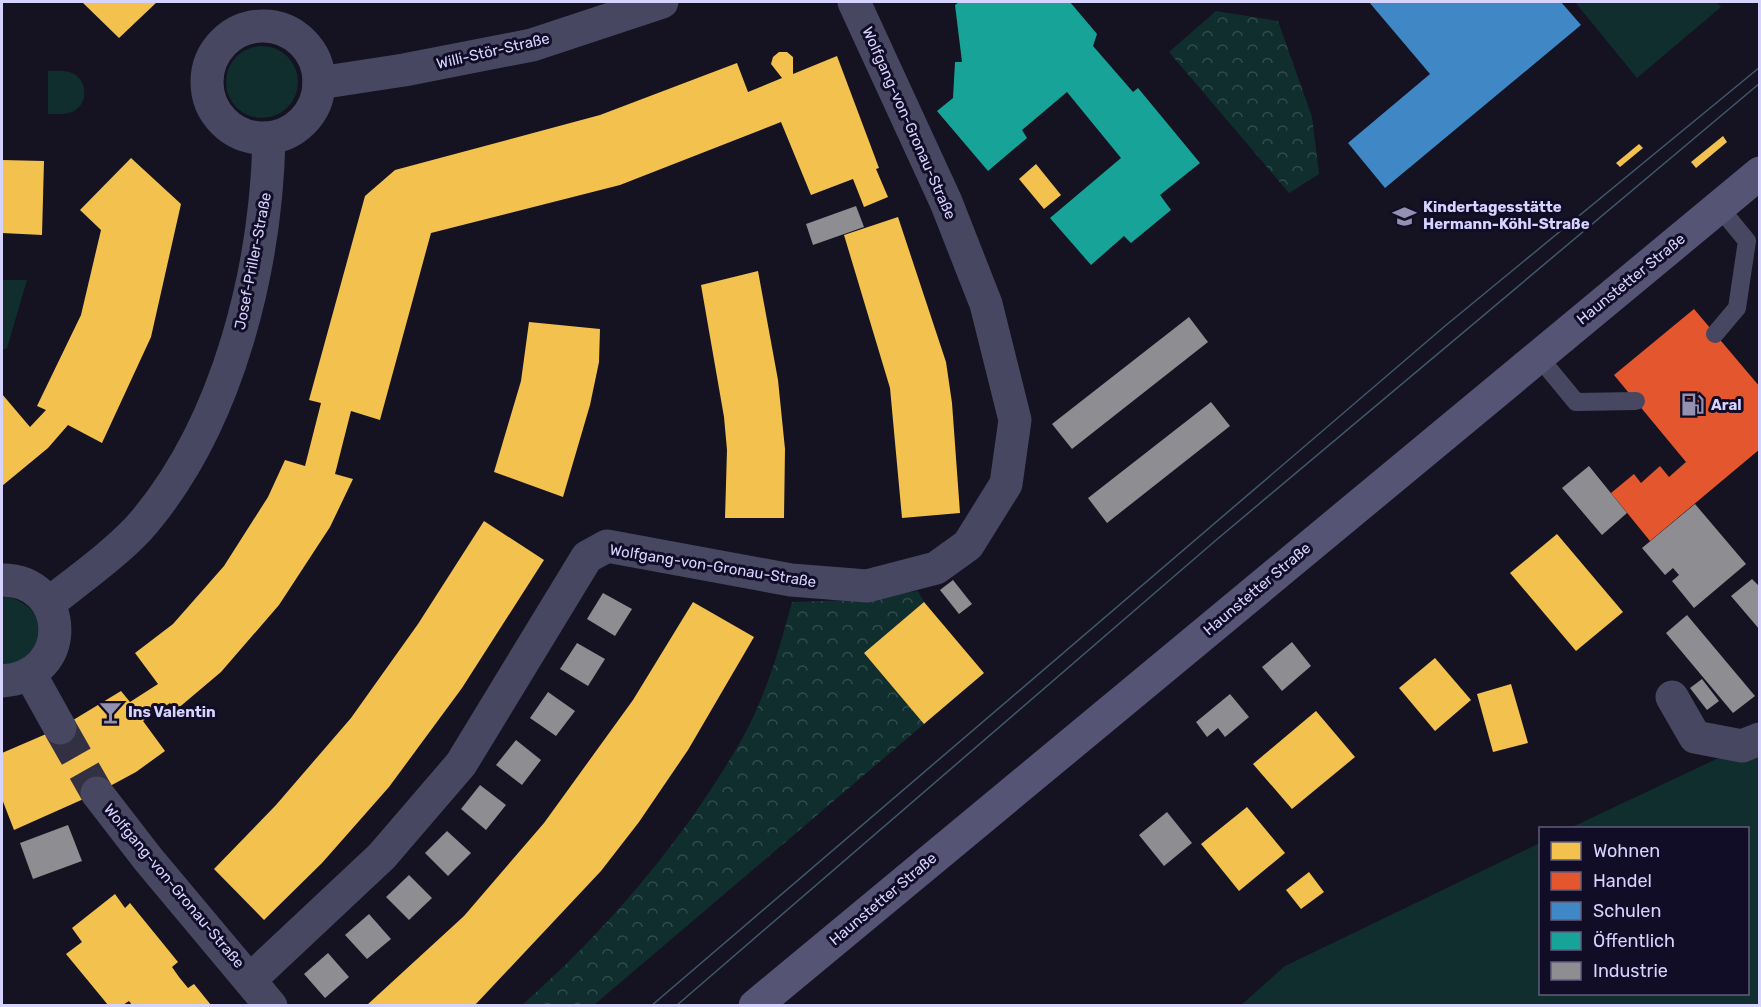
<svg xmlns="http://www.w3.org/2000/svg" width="1761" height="1007" font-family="Rubik,sans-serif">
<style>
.grass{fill:#102e2e}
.forest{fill:url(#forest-crowns)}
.homes{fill:#f2c14e}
.shops{fill:#e4572e}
.schools{fill:#3f88c5}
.public{fill:#17a398}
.industry{fill:#8d8d92}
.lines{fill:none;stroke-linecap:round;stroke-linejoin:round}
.street-tunnel{stroke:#323042;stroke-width:33;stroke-dasharray:33 16;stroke-linecap:butt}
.lane{stroke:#474762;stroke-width:18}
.street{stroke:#474762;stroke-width:33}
.secondary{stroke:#565475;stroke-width:33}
.tram{stroke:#40586b;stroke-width:1.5}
.labels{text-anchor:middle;stroke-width:6;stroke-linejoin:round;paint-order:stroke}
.street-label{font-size:15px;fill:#d7d3ff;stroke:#110d27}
.poi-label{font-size:15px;font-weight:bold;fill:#d7d3ff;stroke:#110d27;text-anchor:start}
</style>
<defs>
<pattern id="forest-crowns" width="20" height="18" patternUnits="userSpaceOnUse" patternTransform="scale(1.5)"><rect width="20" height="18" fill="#102e2e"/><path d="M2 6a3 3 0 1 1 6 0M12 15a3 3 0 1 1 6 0" fill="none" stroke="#324b4d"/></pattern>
</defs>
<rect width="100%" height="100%" fill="#151321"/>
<g class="grass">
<path d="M1575 2H1716L1721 7 1637 78Z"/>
<circle cx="262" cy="82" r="36"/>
<path d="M48 71C56 71 65 70 72 73 88 80 89 105 72 112 65 115 56 114 48 114Z"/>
<path d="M2 280H27L7 348 2 350Z"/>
<path d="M2 596C37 600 56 637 24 658 18 663 9 663 2 665Z"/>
<path d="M1759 739V1005L1240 1006 1285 966 1540 843V994H1748V828H1570Z"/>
</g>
<g class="forest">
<path d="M1216 11 1278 21 1312 117 1319 174 1289 193 1169 52Z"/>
<path d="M918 591 924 602 864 653 924 724 594 1005 521 1006C608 929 684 840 742 739 765 698 780 648 792 602L850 600Z"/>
</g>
<g class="homes">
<path d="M82 2H157L119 38Z"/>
<path d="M779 52H787L793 57V74L837 56 879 168 876 169 888 197 864 207 853 179 811 195 781 122 620 185 431 233 380 420 351 411 335 474 353 479 330 527 279 605 221 672 176 710 170 703 143 721 165 751 136 772 97 793 14 830 2 799V753L60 728 121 691 130 702 158 684 135 653 173 624 224 566 268 497 285 460 305 466 321 403 309 400 365 196 395 170 600 115 737 63 748 92 782 78 771 64 773 57Z"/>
<path d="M1723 136 1727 142 1696 168 1691 162Z"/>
<path d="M1639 144 1643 148 1620 167 1616 163Z"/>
<path d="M131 158 181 204 151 337 102 443 68 425 48 448 2 486V394L30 427 46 410 37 406 81 315 101 230 80 210Z"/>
<path d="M2 160 44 161 42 235 2 233Z"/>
<path d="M1036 164 1061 195 1044 209 1019 179Z"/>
<path d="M898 217 946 362 952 403 960 513 902 518 890 388 844 235Z"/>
<path d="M758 271 778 380 785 449 784 518H725L727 450 724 417 701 285Z"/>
<path d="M529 322 600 329 599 362 590 405 563 497 494 472 521 381Z"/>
<path d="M484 521 544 560 462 688 389 787 322 863 264 920 214 869 276 805 351 718 418 624Z"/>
<path d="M1557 534 1623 612 1576 651 1510 573Z"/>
<path d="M693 602 754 637 688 750 639 822 601 871 475 1005H367L464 916 544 823 633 700Z"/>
<path d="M924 602 984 673 924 724 864 653Z"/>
<path d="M1435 658 1471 700 1435 731 1399 688Z"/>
<path d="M1511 684 1528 743 1493 752 1477 694Z"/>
<path d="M1316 711 1355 757 1292 809 1253 764Z"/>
<path d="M1247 807 1285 853 1239 891 1201 844Z"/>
<path d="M1309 872 1324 892 1301 909 1286 890Z"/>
<path d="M115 894 125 908 130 903 178 962 172 967 179 977 188 988 194 984 211 1005H132L129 1001 123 1005H108L66 954 82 942 72 928Z"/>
</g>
<path class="shops" d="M1694 309 1760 387V449L1650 541 1611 493 1634 474 1641 483 1660 466 1669 477 1686 462 1614 375Z"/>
<path class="schools" d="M1369 2H1561L1581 25 1385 188 1348 143 1430 74Z"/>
<path class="public" d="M959 2H1070L1097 34 1093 46 1133 92 1138 88 1200 163 1160 195 1171 210 1131 243 1124 236 1091 265 1050 218 1121 158 1067 92 1022 130 1027 138 988 171 937 111 953 98 955 62H962L955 5Z"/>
<g class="industry">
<path d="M856 206 864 227 813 245 806 224Z"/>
<path d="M1189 317 1208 342 1072 449 1052 424Z"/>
<path d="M1211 402 1230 426 1107 523 1088 498Z"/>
<path d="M1589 466 1627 513 1602 535 1562 488Z"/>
<path d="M1695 504 1746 564 1694 608 1672 581 1679 575 1673 568 1665 575 1642 548Z"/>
<path d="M1752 579 1760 587V630L1731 596Z"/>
<path d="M953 580 972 604 959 614 940 590Z"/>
<path d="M603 593 632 609 615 636 587 619Z"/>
<path d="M1687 615 1755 696 1733 713 1666 633Z"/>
<path d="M1292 642 1311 666 1282 691 1262 667Z"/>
<path d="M577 643 605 659 588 686 560 669Z"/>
<path d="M1702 679 1719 701 1707 710 1690 688Z"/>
<path d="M548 692 575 711 556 736 530 718Z"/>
<path d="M1230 694 1249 717 1225 737 1218 728 1207 737 1196 722Z"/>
<path d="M516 740 541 760 522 785 496 765Z"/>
<path d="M480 785 506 805 486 830 461 809Z"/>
<path d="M1167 812 1192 843 1164 866 1139 835Z"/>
<path d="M68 825 82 861 33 879 20 843Z"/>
<path d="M447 831 471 853 448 876 425 853Z"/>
<path d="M409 875 432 898 409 920 386 897Z"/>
<path d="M369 914 391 939 367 959 345 935Z"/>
<path d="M328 953 349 977 325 998 304 974Z"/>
</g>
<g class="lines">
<path class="street-tunnel" d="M60 728 97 793"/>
<g class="lane">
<path d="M1715 334 1737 308 1747 241 1719 207"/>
<path d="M1538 356 1576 402 1636 401"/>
</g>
<g class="street">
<circle cx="263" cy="82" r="56"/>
<path d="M319 83 404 70 532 45 662 2"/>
<path d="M2 580C71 580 74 677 2 681"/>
<path d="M48 604C77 581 122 549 145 521 229 420 266 268 269 139"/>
<path d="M30 674 60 728"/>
<path d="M1672 697 1695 737 1742 746 1760 739"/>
<path d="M97 793 148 859 271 1006"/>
<path d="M251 979 382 856 461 764 587 557 607 546 791 580 867 586 936 568 968 545 1006 484 1015 420 986 304 946 202 854 2"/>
</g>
<path class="secondary" d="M755 1006 1760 173"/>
<g class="tram">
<path d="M651 1006 1445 326 1760 67"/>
<path d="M676 1006 1215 541 1760 83"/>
</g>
</g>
<defs>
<symbol id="school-bare" viewBox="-9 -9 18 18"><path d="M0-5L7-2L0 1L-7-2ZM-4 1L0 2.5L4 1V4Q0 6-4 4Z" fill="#9390b1" stroke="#110d27" stroke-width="2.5" paint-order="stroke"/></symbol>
<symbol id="fuel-bare" viewBox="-9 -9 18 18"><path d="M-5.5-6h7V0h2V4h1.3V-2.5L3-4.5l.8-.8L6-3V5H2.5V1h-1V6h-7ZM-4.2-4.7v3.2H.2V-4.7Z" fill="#9390b1" stroke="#110d27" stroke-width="2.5" paint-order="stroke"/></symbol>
<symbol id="bar-bare" viewBox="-9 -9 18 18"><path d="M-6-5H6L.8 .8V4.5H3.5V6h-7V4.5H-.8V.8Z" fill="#9390b1" stroke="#110d27" stroke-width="2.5" paint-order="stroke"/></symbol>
</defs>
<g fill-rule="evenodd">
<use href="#school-bare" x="1388" y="200" width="33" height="33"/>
<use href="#fuel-bare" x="1676" y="388" width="33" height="33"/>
<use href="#bar-bare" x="94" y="696" width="33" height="33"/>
</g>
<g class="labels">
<g class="street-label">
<text transform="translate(493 51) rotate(-13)" y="5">Willi-Stör-Straße</text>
<text transform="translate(909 123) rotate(66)" y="5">Wolfgang-von-Gronau-Straße</text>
<text transform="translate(253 261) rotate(-79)" y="5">Josef-Priller-Straße</text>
<text transform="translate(1631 279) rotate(-39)" y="5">Haunstetter Straße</text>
<text transform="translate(713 566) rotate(9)" y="5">Wolfgang-von-Gronau-Straße</text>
<text transform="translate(1257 589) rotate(-40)" y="5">Haunstetter Straße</text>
<text transform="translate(174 886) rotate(50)" y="5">Wolfgang-von-Gronau-Straße</text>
<text transform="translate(883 899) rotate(-40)" y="5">Haunstetter Straße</text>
</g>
<g class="poi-label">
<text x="1423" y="212">Kindertagesstätte<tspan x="1423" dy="17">Hermann-Köhl-Straße</tspan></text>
<text x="1711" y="410">Aral</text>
<text x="128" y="717">Ins Valentin</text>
</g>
</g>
<rect width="1761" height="1007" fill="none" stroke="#d7d3ff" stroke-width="6"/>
<rect x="1539" y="827" width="210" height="168" fill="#110d27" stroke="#605c7d" stroke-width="1.5"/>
<rect x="1551" y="842" width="30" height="18" fill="#f2c14e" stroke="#605c7d" stroke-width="1.5"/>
<text x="1593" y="857" font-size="18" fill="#d7d3ff">Wohnen</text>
<rect x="1551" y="872" width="30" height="18" fill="#e4572e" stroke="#605c7d" stroke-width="1.5"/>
<text x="1593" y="887" font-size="18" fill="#d7d3ff">Handel</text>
<rect x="1551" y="902" width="30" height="18" fill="#3f88c5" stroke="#605c7d" stroke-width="1.5"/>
<text x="1593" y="917" font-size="18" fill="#d7d3ff">Schulen</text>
<rect x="1551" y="932" width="30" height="18" fill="#17a398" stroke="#605c7d" stroke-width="1.5"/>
<text x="1593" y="947" font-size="18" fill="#d7d3ff">Öffentlich</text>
<rect x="1551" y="962" width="30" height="18" fill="#8d8d92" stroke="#605c7d" stroke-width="1.5"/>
<text x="1593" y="977" font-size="18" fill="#d7d3ff">Industrie</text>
</svg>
